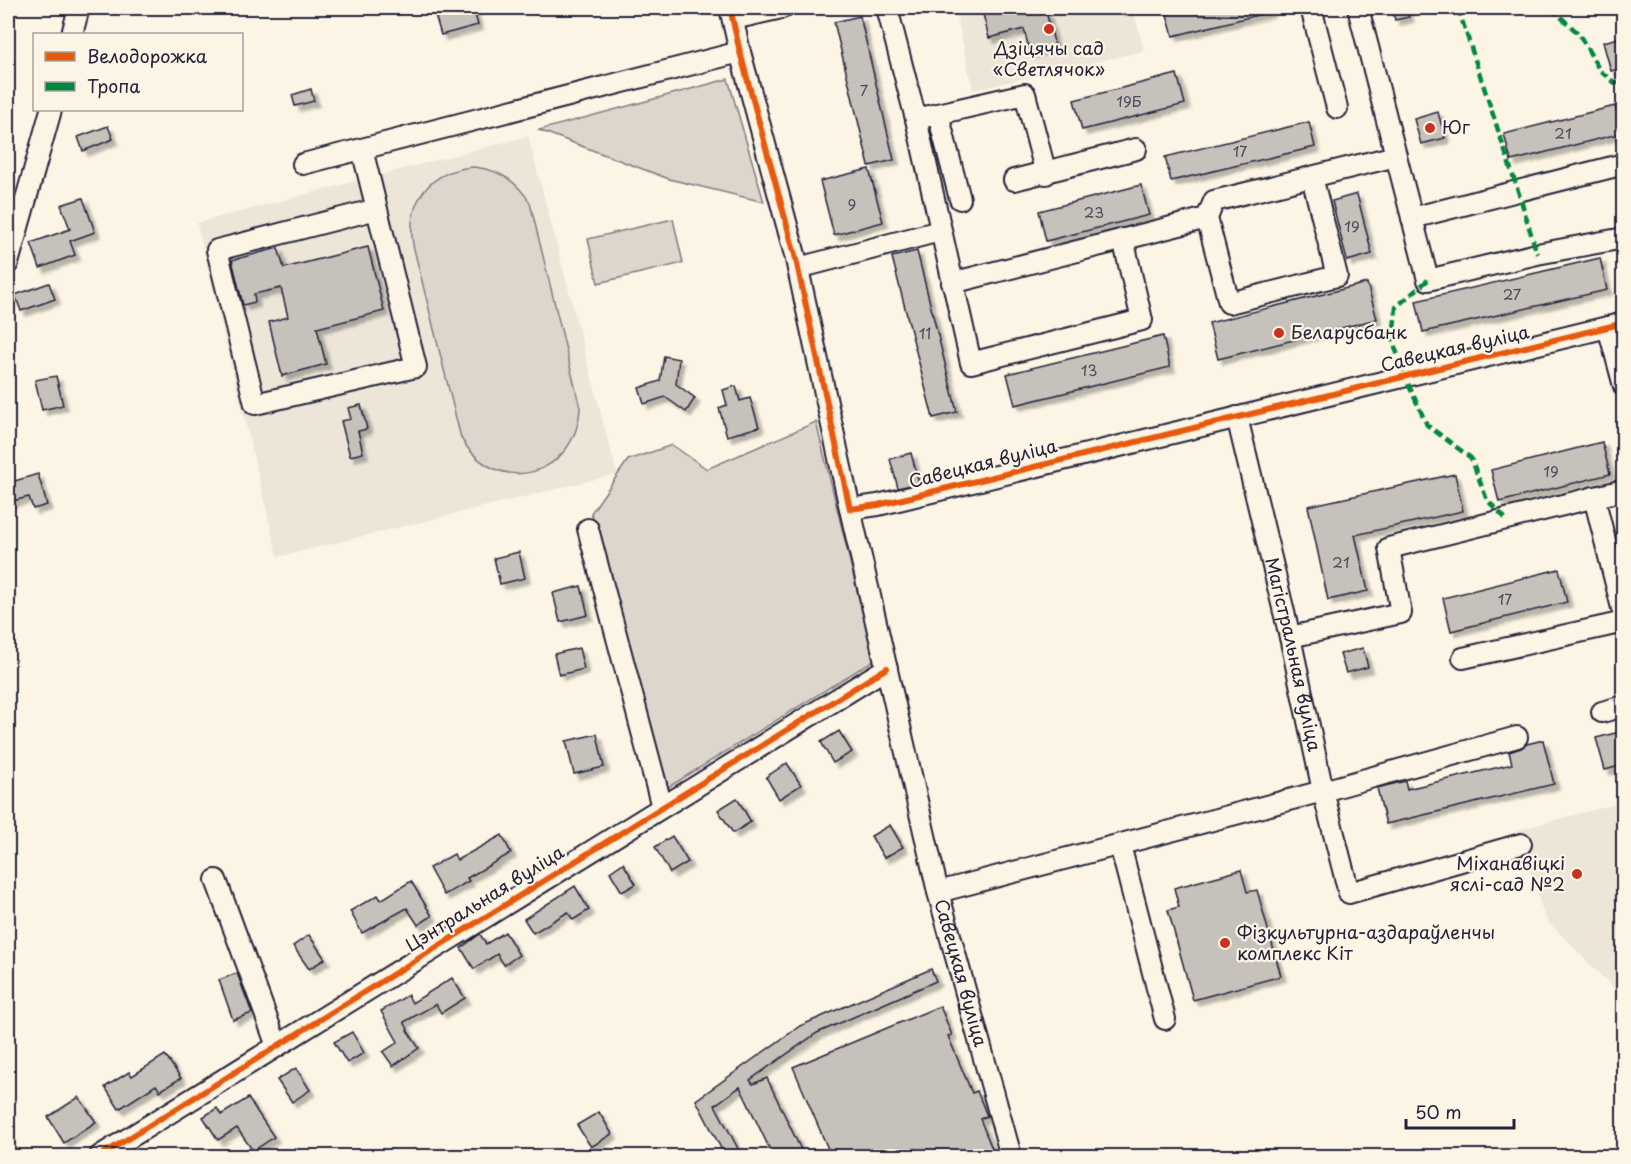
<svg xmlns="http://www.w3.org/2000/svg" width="1631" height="1164" font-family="'Playpen Sans',sans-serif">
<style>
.built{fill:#ece5d8}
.green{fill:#dcd6cc;stroke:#7f7c84;stroke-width:1.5}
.building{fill:#c6c1bb;stroke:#22223b;stroke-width:1.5;filter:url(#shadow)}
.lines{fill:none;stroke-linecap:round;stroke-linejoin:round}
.minor-casing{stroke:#22223b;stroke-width:24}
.minor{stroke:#fcf5e5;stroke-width:20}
.quiet{stroke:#00873e;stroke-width:4.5;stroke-dasharray:9 4.5;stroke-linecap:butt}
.cycleway-casing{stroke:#fcf5e5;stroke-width:10}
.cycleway{stroke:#e8590c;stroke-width:6}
.poi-dot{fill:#c8321e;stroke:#fcf5e5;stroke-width:2}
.labels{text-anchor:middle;stroke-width:4.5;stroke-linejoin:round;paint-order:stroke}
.number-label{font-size:15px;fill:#4b4a5b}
.poi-label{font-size:18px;fill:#22223b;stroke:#fcf5e5;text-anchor:start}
.street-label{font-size:18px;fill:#22223b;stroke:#fcf5e5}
</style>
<defs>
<filter id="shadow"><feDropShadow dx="5" dy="5" stdDeviation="1.5" flood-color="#0004"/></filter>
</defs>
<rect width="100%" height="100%" fill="#fcf5e5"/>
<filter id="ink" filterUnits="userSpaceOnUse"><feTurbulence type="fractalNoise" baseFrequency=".0167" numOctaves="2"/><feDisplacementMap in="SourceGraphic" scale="12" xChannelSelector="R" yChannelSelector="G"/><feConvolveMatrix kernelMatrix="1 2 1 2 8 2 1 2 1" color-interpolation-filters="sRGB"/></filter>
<g filter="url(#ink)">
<g class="built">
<path d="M955 8H1133L1144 51 973 90Z"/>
<path d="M528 136 617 474 278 557 197 223Z"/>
<path d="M1623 802V998L1545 918 1517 830Z"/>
</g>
<g class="green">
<path d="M728 79 764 202 669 179 539 130Z"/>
<path d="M474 167C500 170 517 181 530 203L580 407C577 477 497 499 461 438L413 245C406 201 430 170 474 167Z"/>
<path d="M673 219 683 263 598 283 588 239Z"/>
<path d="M816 422 874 660 667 788 591 513 628 460 672 445 707 469Z"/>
</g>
<g class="building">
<path d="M433 8H473L478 25 441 35Z"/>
<path d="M1007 8H1045L1055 46 1030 53 1024 29 989 38 983 14Z"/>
<path d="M1165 8H1269L1270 12 1173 36Z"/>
<path d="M1392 8H1406L1409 17 1395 20Z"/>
<path d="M860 16 894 160 869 166 834 22Z"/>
<path d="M1623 37V68L1611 71 1603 42Z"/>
<path d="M1177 74 1185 104 1082 130 1074 100Z"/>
<path d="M311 89 314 101 295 106 292 95Z"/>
<path d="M1615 106 1622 133 1511 161 1504 134Z"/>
<path d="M1438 112 1445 138 1421 144 1414 119Z"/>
<path d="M1309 122 1315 147 1171 181 1165 157Z"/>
<path d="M108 126 113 139 83 151 78 137Z"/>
<path d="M869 169 883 222 834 235 820 181Z"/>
<path d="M1141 185 1149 215 1046 241 1039 211Z"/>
<path d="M1357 194 1372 254 1347 261 1332 201Z"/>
<path d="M83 198 95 232 70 241 75 255 40 268 31 243 70 229 61 205Z"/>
<path d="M368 247 384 311 317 328 326 364 282 376 269 322 288 317 281 288 254 294 255 302 243 305 232 260 278 248 284 268Z"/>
<path d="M917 251 957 412 933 418 892 257Z"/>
<path d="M1600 258 1607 290 1423 332 1416 301Z"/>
<path d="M49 283 55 299 21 311 15 295Z"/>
<path d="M1367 283 1377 319 1218 359 1209 323Z"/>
<path d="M1163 336 1170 367 1015 405 1007 374Z"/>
<path d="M664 356 679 359 676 384 695 398 686 412 665 397 644 404 639 388 660 381Z"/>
<path d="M56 376 63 405 42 410 35 380Z"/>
<path d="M736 386 740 401 750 398 759 427 727 436 719 408 727 405 723 390Z"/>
<path d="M361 405 367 429 358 431 363 453 350 456 341 421 351 419 348 408Z"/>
<path d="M1602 442 1610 474 1499 502 1491 470Z"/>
<path d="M911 453 919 483 898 488 890 459Z"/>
<path d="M38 474 47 505 33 509 29 497 8 502V483Z"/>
<path d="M1455 474 1463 511 1355 535 1368 591 1328 600 1308 506Z"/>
<path d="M519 552 525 578 500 584 494 558Z"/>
<path d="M1559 569 1567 602 1451 631 1443 598Z"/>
<path d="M581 586 588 615 560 622 553 593Z"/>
<path d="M579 648 584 669 559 675 554 654Z"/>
<path d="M1363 648 1368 667 1346 673 1340 654Z"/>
<path d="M839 731 852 752 833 763 821 742Z"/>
<path d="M1623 731V765L1605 770 1596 738Z"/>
<path d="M597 734 604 767 574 774 566 741Z"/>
<path d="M1543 740 1554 784 1386 824 1377 788 1405 781 1407 789 1512 764 1509 752 1521 748 1527 744Z"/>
<path d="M787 763 801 785 779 799 766 777Z"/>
<path d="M737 798 751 822 733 833 718 810Z"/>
<path d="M890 825 903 847 884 858 871 836Z"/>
<path d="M502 835 511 853 467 878 469 881 444 895 429 868 454 854 457 860Z"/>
<path d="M672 836 688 862 670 873 655 847Z"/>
<path d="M623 863 636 884 622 892 610 872Z"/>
<path d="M1241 870 1247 892 1257 890 1281 976 1193 1000 1168 910 1179 907 1174 888Z"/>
<path d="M411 881 432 916 418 925 407 908 362 933 350 911 378 895 381 900Z"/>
<path d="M575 886 589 910 573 920 568 912 533 933 524 919Z"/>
<path d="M505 932 519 955 504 965 497 954 474 969 461 948 480 934 486 944Z"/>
<path d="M309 935 325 959 309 969 293 946Z"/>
<path d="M931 969 936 981 817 1033 750 1080 753 1084 767 1078 804 1156H773L740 1087 715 1105 742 1156H725L696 1100 800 1026Z"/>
<path d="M237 973 252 1013 233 1020 219 980Z"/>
<path d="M452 978 465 998 441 1013 436 1004 404 1022 408 1029 407 1030 419 1048 393 1066 383 1052 398 1042 381 1011 408 995 412 1003Z"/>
<path d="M940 1006 952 1035 948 1036 972 1093 977 1091 987 1116 980 1119 995 1156H831L793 1067Z"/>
<path d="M352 1032 364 1053 347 1063 334 1042Z"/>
<path d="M165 1055 181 1078 160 1091 156 1085 119 1109 105 1087 129 1072 132 1076Z"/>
<path d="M296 1068 310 1090 292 1102 277 1080Z"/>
<path d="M79 1097 96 1122 64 1143 48 1117Z"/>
<path d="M248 1098 274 1137 253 1151 237 1128 218 1140 203 1117 217 1108 221 1115Z"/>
<path d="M599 1112 612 1134 591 1147 577 1125Z"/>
</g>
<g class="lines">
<defs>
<g id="minor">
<path d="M730 8 740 52 795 255 850 509 878 505 1624 323"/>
<path d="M887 8 916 119 971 363 1142 320 1123 239"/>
<path d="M1311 8 1337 108"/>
<path d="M1358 8 1428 280 1537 254 1624 238"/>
<path d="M733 19 782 8"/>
<path d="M72 34 79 8"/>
<path d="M938 114 960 199"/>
<path d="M916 119 1025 94 1046 174"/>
<path d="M362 149C380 221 398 294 416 367L255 404 217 250 377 209"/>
<path d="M303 164 740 52"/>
<path d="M1014 180 1136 149"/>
<path d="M1207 218 1229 303 1337 276 1312 177"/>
<path d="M1412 218 1624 164"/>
<path d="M8 263 51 110"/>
<path d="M798 268 940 231"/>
<path d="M952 283 1207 218 1214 201 1396 156"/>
<path d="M1608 327 1624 386"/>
<path id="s1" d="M1237 417 1290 637 1323 791 1349 893 1521 844"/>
<path d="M1594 497 1624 616"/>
<path id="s2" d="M850 509 938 892 1011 1156"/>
<path d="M588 529 662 807"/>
<path d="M1290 637 1401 613 1389 548 1624 490"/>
<path d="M1463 658 1624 622"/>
<path d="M1602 712 1624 706"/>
<path d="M1120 845 1165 1019"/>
<path d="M216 880 277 1046"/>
<path d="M938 892 1323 791 1517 737"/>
<path d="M100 1156 887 668"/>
</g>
</defs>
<use href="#minor" class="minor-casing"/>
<use href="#minor" class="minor"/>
<g class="quiet">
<path d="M1458 8 1520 197 1537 254"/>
<path d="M1551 8 1579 34 1600 71 1615 83 1624 81"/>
<path d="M1428 280 1396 307 1393 341 1405 377 1427 425 1471 458 1487 500 1506 519"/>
</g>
<defs>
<g id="cycleway">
<path d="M730 8 740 52 795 255 850 509 878 505 1624 323"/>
<path d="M100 1156 887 668"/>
</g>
</defs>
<use href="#cycleway" class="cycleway-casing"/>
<use href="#cycleway" class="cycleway"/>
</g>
</g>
<g class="poi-dot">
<circle cx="1049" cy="29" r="6"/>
<circle cx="1430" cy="128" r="6"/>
<circle cx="1279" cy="333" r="6"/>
<circle cx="1577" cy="874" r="6"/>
<circle cx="1225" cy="943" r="6"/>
</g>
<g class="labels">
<g class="number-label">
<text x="864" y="96">7</text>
<text x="1129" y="107">19Б</text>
<text x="1563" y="139">21</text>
<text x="1240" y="157">17</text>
<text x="852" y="210">9</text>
<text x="1094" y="218">23</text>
<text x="1352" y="232">19</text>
<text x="1512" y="300">27</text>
<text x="925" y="339">11</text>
<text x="1089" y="376">13</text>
<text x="1551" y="477">19</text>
<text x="1341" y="568">21</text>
<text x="1505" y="605">17</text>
</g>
<g class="poi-label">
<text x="1049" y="55" text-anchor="middle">Дзіцячы сад<tspan x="1049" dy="21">«Светлячок»</tspan></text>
<text x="1442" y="134">Юг</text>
<text x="1291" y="339">Беларусбанк</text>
<text x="1565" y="870" text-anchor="end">Міханавіцкі<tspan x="1565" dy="21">яслі-сад №2</tspan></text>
<text x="1237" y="939">Фізкультурна-аздараўленчы<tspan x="1237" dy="21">комплекс Кіт</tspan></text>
</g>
<g class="street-label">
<text transform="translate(1455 349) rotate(-13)" y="6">Савецкая вуліца</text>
<text transform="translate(983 464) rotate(-14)" y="6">Савецкая вуліца</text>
<text dy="6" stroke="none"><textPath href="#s1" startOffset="244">Магістральная вуліца</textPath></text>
<text transform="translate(485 899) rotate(-32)" y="6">Цэнтральная вуліца</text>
<text dy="6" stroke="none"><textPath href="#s2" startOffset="477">Савецкая вуліца</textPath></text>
</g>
</g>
<rect width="1631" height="1164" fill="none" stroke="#fcf5e5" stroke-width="30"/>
<rect x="15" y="15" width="1601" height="1134" fill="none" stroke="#22223b" stroke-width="2" filter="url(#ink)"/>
<rect x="33" y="33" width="210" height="78" fill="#fcf5e5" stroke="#a5a1a1" stroke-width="1.5"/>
<rect x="45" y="52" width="30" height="9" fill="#e8590c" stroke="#a5a1a1" stroke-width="1.5"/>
<text x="87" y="63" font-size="18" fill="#22223b">Велодорожка</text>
<rect x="45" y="82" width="30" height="9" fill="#00873e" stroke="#a5a1a1" stroke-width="1.5"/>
<text x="87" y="93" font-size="18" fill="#22223b">Тропа</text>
<path d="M1406 1119v9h108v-9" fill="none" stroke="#22223b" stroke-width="3"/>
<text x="1415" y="1119" font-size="18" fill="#22223b" stroke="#fcf5e5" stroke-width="4.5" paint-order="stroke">50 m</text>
</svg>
